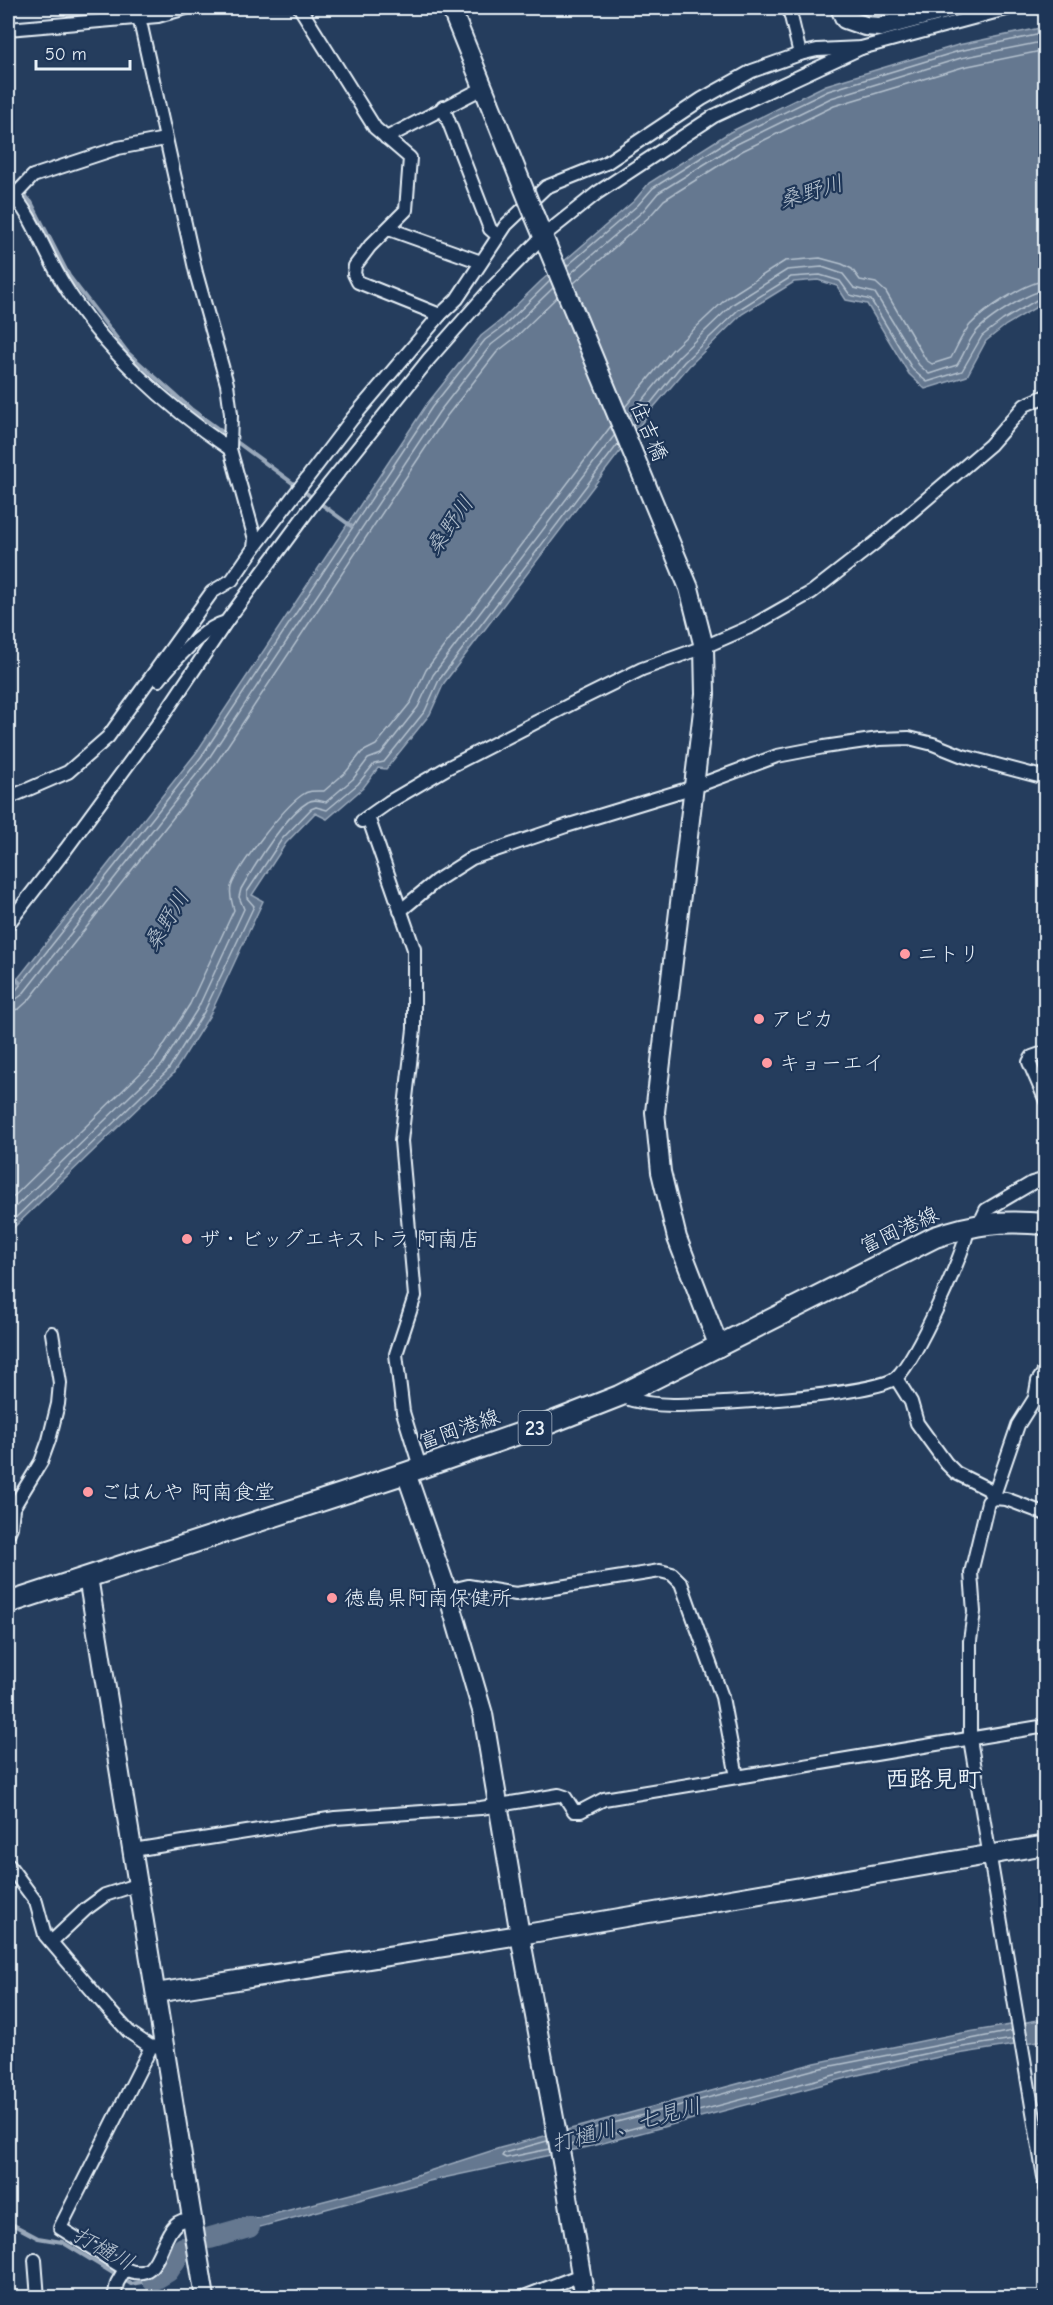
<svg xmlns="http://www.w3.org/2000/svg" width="1053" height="2305" font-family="'Comic Neue','Klee One',sans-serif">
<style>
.water{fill:#657890;stroke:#99a8ba;stroke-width:1.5}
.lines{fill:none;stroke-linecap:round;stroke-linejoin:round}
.shore{stroke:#b4c1ce;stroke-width:1.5}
.stream{stroke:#99a8ba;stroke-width:4}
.river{stroke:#657890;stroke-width:22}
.street-casing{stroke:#e8f1f8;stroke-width:16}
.secondary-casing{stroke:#e8f1f8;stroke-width:22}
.primary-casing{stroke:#e8f1f8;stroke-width:24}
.street{stroke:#1d3557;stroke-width:12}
.secondary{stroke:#1d3557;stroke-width:18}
.primary{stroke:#1d3557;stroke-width:20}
.secondary-bridge-casing{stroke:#e8f1f8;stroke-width:22;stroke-linecap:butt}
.secondary-bridge{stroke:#1d3557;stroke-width:18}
.poi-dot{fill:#ff9aa2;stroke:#1d3557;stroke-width:2}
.labels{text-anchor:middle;stroke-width:4.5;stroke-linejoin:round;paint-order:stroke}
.shield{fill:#1d3557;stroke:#abb9c8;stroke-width:1.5}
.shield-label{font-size:20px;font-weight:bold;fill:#e8f1f8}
.street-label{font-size:21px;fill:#e8f1f8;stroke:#1d3557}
.poi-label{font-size:21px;fill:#e8f1f8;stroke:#1d3557;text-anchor:start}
.water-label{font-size:22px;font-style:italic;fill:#b4c1ce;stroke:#1d3557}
.quarter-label{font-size:24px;font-weight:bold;fill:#e8f1f8;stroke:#1d3557}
</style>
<rect width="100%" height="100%" fill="#253d5d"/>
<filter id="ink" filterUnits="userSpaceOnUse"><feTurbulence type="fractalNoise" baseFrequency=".0167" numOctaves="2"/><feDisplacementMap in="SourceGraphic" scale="12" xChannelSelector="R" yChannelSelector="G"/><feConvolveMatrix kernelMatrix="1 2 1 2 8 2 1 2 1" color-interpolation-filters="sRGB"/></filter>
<g filter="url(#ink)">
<g class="water">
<path d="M1045 27V302L1006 325 986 341 967 376 925 389 909 374 867 304 846 300 837 286 818 280 794 282 742 314 689 366 653 408 444 683 430 714 386 769 378 768 363 788 327 819 315 813 286 843 252 895 263 901 210 1015 173 1074 8 1233V991L196 753 427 404 481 336 500 321 541 281 634 201 649 183 730 132 826 85 958 45Z"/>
<path d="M1045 2019V2040L939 2057 858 2075 588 2147 429 2181 223 2237 216 2233V2229L389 2184 500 2148 815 2063 951 2035Z"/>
</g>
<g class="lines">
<g class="shore">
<path d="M567 266 638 205 653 188 734 137 828 91 959 51 1046 33"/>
<path d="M570 274 643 211 658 193 737 144 831 98 961 58 1046 41"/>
<path d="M574 283 649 217 664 200 742 151 834 106 963 67 1046 50"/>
<path d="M625 407 672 350 727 298 785 261 820 258 842 264 852 269 860 280 876 283 886 292 926 360 932 364 951 358C957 347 962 334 970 325 983 311 1027 281 1046 281"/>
<path d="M629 417 679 356 733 304 787 270 822 267 843 274 854 288 875 293 919 365 929 374 957 365C964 355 968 341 976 332 987 319 1030 291 1046 290"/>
<path d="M633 425 684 362 738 310 791 277 820 275 840 281 850 295 871 300 913 370 927 382 962 371 982 336 1003 320 1040 298 1046 297"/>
<path d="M8 994 13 993 17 989 201 757 432 407 485 340 504 326 550 281"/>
<path d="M8 1002 15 1000 22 995 207 761 439 412 491 345 509 331 553 288"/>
<path d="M8 1011 19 1009 29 1000 214 766 446 417 497 352 515 338 557 297"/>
<path d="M8 1202 155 1059 190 1004 234 910C232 902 229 896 231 887 238 866 283 808 302 795 309 790 316 791 324 791L346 772 362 752 376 745 411 702 426 670 611 426"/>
<path d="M8 1214 162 1065 198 1008 244 909 239 897 241 889C255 865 285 816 308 802 314 798 320 801 326 802L353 779 368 759 381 754 418 707 433 675 614 436"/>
<path d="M8 1225 168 1070 204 1012 254 906 247 898V892L282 839 311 809 316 807 327 810 358 784 374 764 384 762 425 711 439 680 618 444"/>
<path d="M568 2135 816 2069 1012 2031"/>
<path d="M547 2141 504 2153 502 2156 506 2158 549 2149"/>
<path d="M570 2145 857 2069 938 2051 1013 2039"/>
</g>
<g class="stream">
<path d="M8 177 31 202 69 276 128 353 191 409 228 436"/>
<path d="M234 440 351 526"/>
<path d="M8 971 20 983"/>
<path d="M8 2222 38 2238 62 2242 131 2284 153 2280"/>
</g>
<g class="river">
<path d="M210 2238 249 2227"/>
<path d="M153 2280 168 2271 183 2248"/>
</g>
<defs>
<g id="street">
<path d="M300 8 375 128 410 158 406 210 370 246 355 266 354 274 358 282 440 315"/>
<path d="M789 8 800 54"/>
<path d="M8 29 158 16 186 8"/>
<path d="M443 107 490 229 498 236"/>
<path d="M386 138 483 88"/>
<path d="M8 189C33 215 44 252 63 283 103 349 166 406 230 449"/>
<path d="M8 209 17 193 33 176 118 148 165 139"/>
<path d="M389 229 481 262"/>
<path d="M254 548 352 419 440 315 457 299 506 225 546 187 606 163 702 99 752 71 800 54 817 50 861 48 1010 8"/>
<path d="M159 680C174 661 203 628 226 622"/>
<path d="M8 798 68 772 108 737 212 592 232 580 254 548 255 539 230 449 231 414 227 384 196 273 137 8"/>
<path d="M368 817 414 949V1029L401 1141 415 1296 396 1354 403 1412 420 1467"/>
<path d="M362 821 389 802 447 768 575 702 642 669 704 647 752 626 812 592 875 543 990 445 1025 405 1046 396"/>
<path d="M400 911 436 881 472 858 566 826 694 787 777 756 824 747 879 739 909 738 933 744 963 756 1046 778"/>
<path d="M8 924 66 849 157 725 226 622 310 508 429 359 488 292 543 236 597 193 714 116 861 48"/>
<path d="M1046 1052 1032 1057 1029 1062 1046 1101"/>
<path d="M980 1223 986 1210 1032 1183 1046 1179"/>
<path d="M1046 1369 1038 1381 1035 1398 1018 1425 993 1498 988 1502 971 1573 974 1612 970 1641V1739L1046 2189"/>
<path d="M896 1378 911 1402 917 1423 946 1463 956 1473 988 1489 993 1498"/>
<path d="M619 1396C636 1402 654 1405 673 1405 707 1405 877 1396 897 1377 917 1357 964 1254 969 1225"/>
<path d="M993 1498 1006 1499 1046 1514"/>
<path d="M8 1534 11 1527 13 1508 41 1462 49 1440 58 1404 60 1383 52 1333"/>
<path d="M737 1777 1046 1726"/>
<path d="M133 1850 335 1818 481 1808 559 1795 565 1797 574 1811H581L604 1799 737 1777 722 1697 681 1583 672 1574 660 1571 516 1594 468 1586 447 1591"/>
<path d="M8 1864 36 1902 45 1935 108 2009 129 2032 151 2047"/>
<path d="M51 1942 86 1909 105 1895 139 1884"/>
<path d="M164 2045 151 2047 60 2228 125 2269C160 2285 158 2241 175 2225 180 2220 185 2220 192 2219"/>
<path d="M35 2260 38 2298"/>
<path d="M114 2298 117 2283 125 2269"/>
<path d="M521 2298 581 2275"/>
<path d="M1044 2298 1046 2297"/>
</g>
<g id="secondary">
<path d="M451 8 489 102"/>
<path d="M840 8 845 19 865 26 880 27 950 8"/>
<path d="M535 217 689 588 704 647 705 694 655 1112 661 1172 677 1238 719 1347"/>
<path d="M406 1473 447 1591 483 1714 520 1935 563 2167 585 2298"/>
<path d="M88 1577 205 2298"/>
<path d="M156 1993 520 1935 1046 1845"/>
</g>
<path id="primary" d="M8 1603 406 1473 550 1423 619 1396 935 1237C977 1223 1001 1220 1046 1224"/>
</defs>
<use href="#street" class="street-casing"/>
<use href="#secondary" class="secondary-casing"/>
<use href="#primary" class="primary-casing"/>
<use href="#street" class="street"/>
<use href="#secondary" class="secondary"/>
<use href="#primary" class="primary"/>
<defs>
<path id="secondary-bridge" d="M489 102 535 217"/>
</defs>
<use href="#secondary-bridge" class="secondary-bridge-casing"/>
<use href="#secondary-bridge" class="secondary-bridge"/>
</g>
</g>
<g class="poi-dot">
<circle cx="905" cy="954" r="6"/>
<circle cx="759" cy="1019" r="6"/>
<circle cx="767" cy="1063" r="6"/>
<circle cx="187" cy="1239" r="6"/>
<circle cx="88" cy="1492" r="6"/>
<circle cx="332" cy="1598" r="6"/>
</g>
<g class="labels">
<rect class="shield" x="518.5" y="1411" width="33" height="34" rx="4.5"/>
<g class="shield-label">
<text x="535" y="1435">23</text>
</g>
<g class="street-label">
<text transform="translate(649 431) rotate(67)" y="7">住吉橋</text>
<text transform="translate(899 1230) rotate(-25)" y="7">富岡港線</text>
<text transform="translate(459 1429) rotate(-19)" y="7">富岡港線</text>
</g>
<g class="poi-label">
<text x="917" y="961">ニトリ</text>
<text x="771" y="1026">アピカ</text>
<text x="779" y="1070">キョーエイ</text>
<text x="199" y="1246">ザ・ビッグエキストラ 阿南店</text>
<text x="100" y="1499">ごはんや 阿南食堂</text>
<text x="344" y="1605">徳島県阿南保健所</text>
</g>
<g class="water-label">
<text transform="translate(811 191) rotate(-17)" y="8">桑野川</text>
<text transform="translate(449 525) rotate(-55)" y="8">桑野川</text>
<text transform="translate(166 920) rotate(-59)" y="8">桑野川</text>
<text transform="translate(626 2124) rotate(-15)" y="8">打樋川、七見川</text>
<text transform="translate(104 2248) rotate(29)" y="8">打樋川</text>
</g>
<g class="quarter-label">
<text x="933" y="1787">西路見町</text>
</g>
</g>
<rect width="1053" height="2305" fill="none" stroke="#1d3557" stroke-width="30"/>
<rect x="15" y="15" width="1023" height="2275" fill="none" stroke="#e8f1f8" stroke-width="2" filter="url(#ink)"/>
<path d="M36 60v9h94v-9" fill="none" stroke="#e8f1f8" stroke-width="3"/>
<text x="45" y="60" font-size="18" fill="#e8f1f8" stroke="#1d3557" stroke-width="4.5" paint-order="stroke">50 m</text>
</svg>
